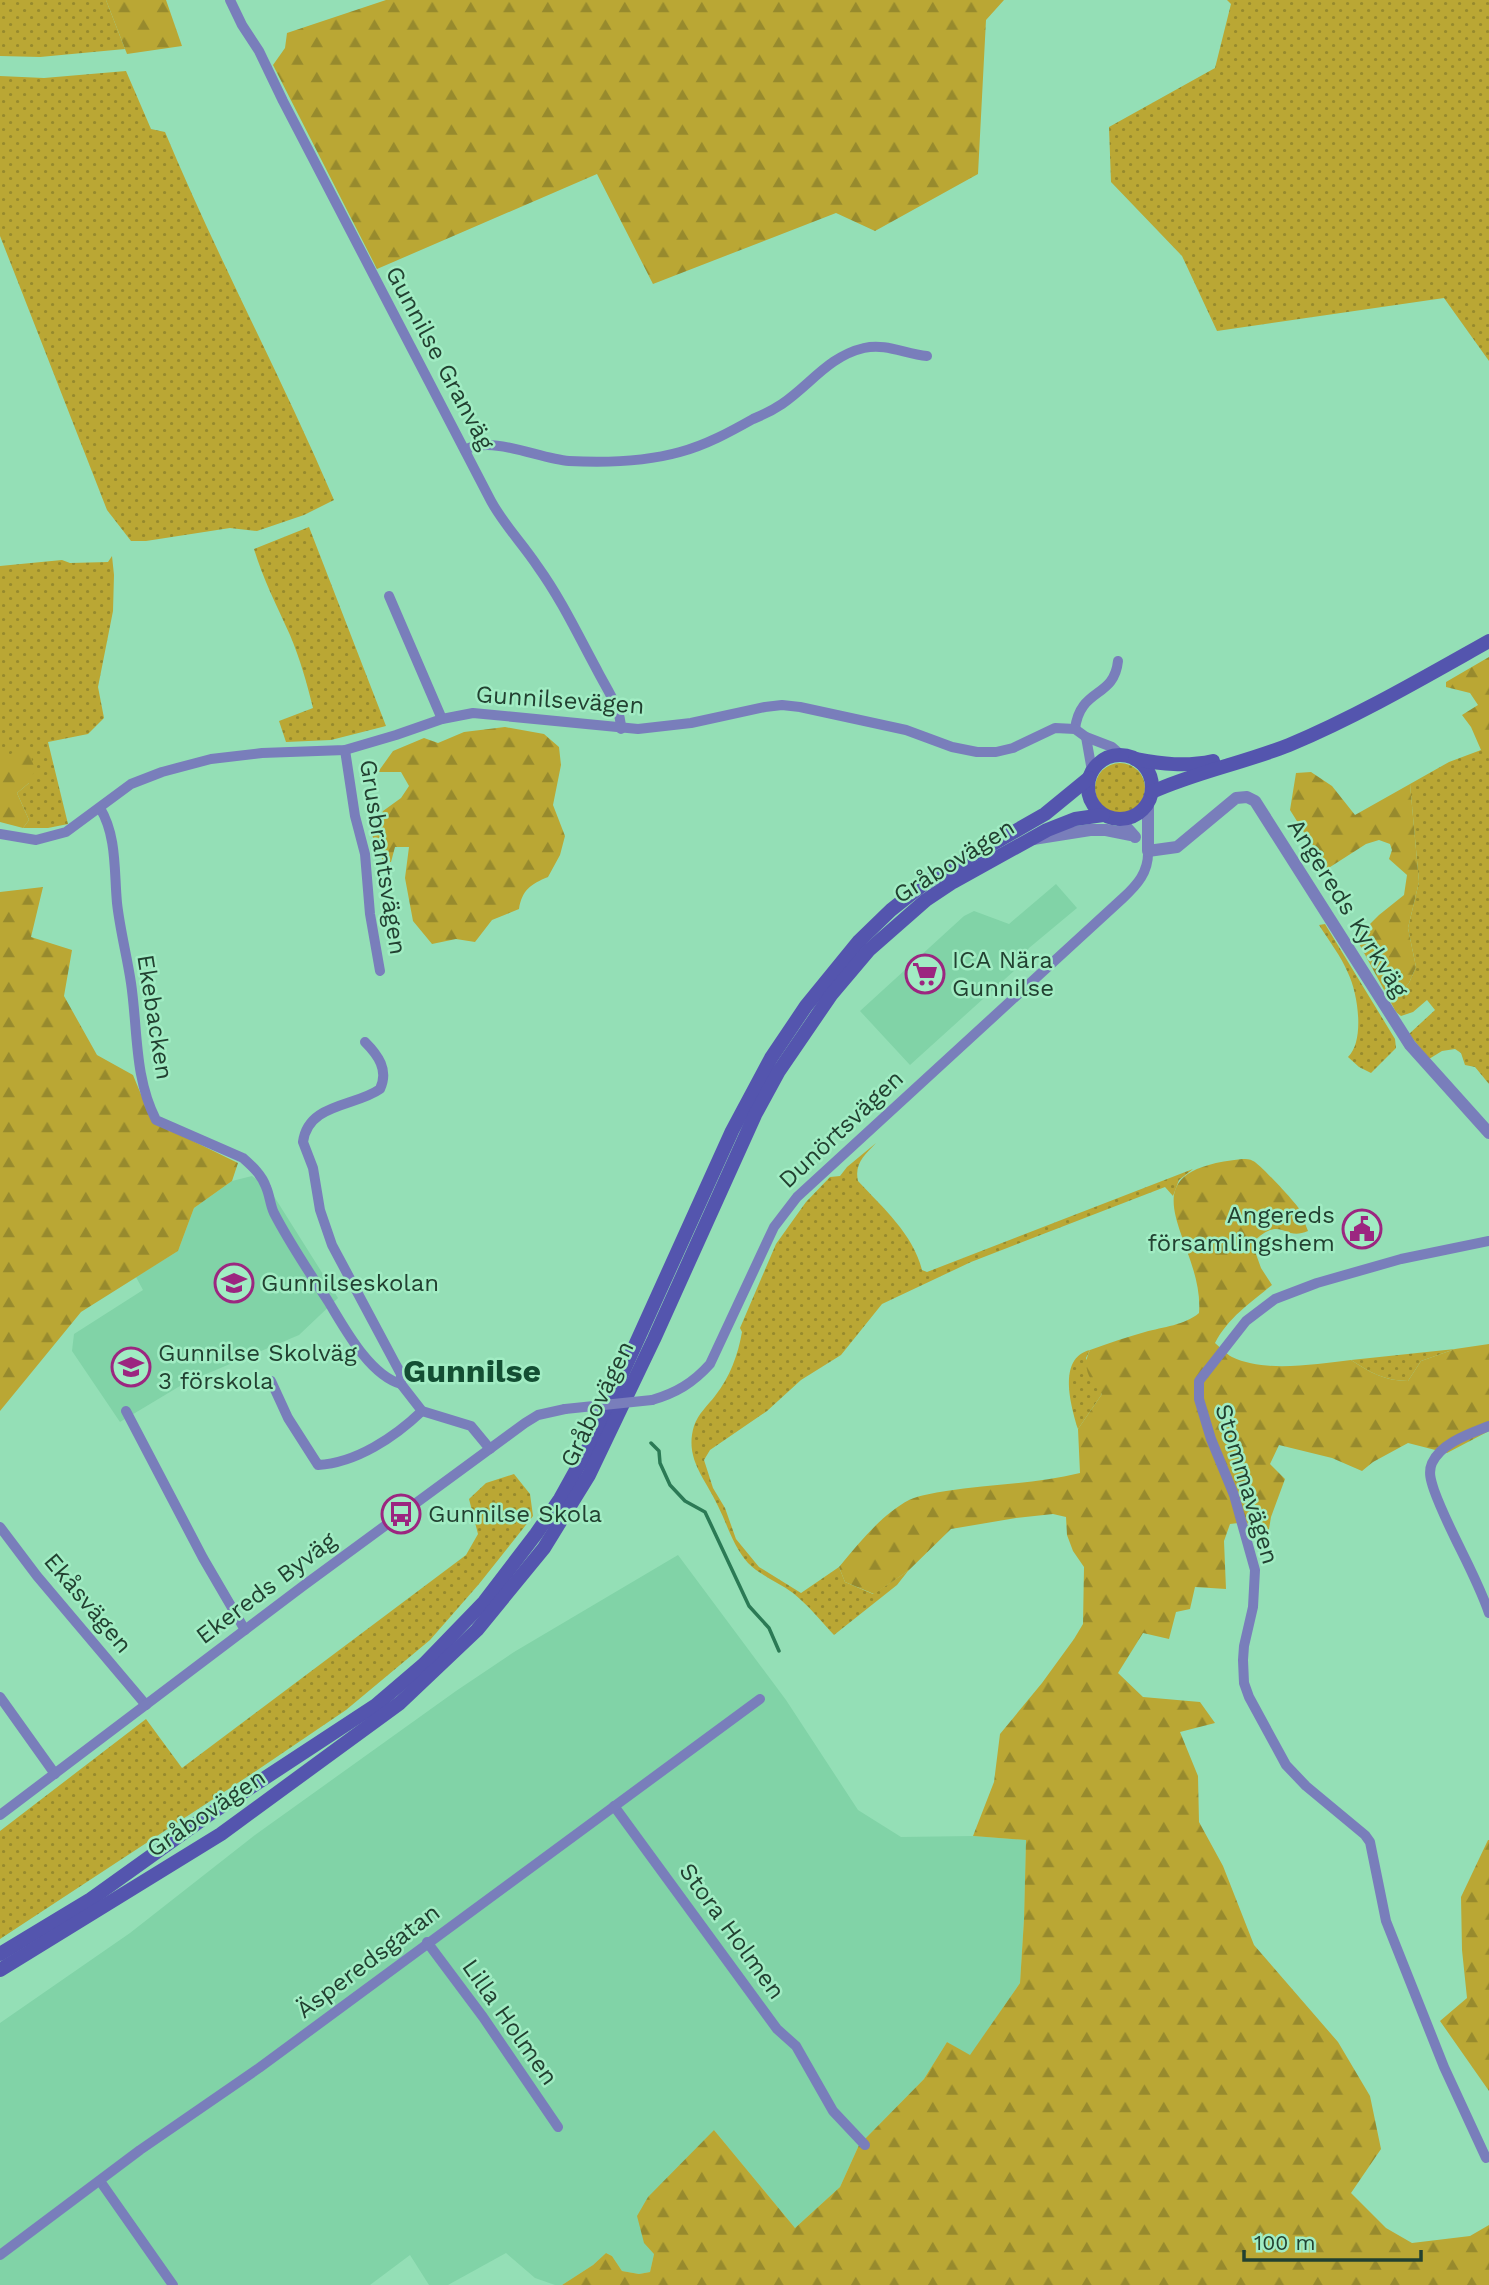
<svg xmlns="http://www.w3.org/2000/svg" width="1489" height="2285" font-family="'Work Sans',sans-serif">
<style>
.built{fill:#81d3a7}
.grass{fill:url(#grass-dots)}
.forest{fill:url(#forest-firs)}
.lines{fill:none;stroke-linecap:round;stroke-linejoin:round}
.stream{stroke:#2b7a55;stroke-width:3.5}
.minor{stroke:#797ebb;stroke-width:10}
.tertiary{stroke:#797ebb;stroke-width:12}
.secondary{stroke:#5455ae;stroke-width:14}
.minor-bridge{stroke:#797ebb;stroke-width:10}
.labels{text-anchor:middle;stroke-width:5;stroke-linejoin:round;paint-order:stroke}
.street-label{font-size:24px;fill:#224131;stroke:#a1ecc3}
.poi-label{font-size:24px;fill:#224131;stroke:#a1ecc3;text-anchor:start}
.district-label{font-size:32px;font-weight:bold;fill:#134e33;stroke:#a1ecc3}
</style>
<defs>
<pattern id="grass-dots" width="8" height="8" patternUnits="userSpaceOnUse" patternTransform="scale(1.75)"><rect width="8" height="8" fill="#baa734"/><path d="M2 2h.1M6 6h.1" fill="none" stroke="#978a2d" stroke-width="1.8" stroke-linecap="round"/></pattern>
<pattern id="forest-firs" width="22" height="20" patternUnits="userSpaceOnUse" patternTransform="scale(1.75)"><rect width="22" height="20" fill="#baa734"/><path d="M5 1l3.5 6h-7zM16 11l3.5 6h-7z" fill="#978a2d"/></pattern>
</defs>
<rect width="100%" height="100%" fill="#94dfb6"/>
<g class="built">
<path d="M1056 884 1077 908 1029 948 1015 970 910 1065 860 1011 964 916 974 911 1009 924Z"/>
<path d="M252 1176 270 1190 338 1298 299 1335 185 1383 120 1422 72 1351 74 1334 143 1290 136 1277 178 1251 194 1208 232 1181Z"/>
<path d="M678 1555 786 1700 858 1810 901 1837 973 1836 1026 1840 1024 1919 1020 1983 970 2056 947 2042 924 2079 859 2145 840 2187 795 2228 714 2130 654 2254 650 2272 639 2274 622 2271 612 2256 606 2253 593 2265 562 2285H555L535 2278 506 2253 448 2285H429L410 2255 370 2285H0V2023L130 1933 255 1835 456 1691 514 1652Z"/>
</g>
<g class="grass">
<path d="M0 0H106L125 49 40 57 0 56Z"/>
<path d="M1227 0H1489V361L1444 298 1217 331 1182 256 1111 182 1109 127 1215 68 1231 4Z"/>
<path d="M126 71 151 129 165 132C217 257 281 376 334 500L304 515 257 531 230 528 146 541H131L107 510 0 236V76L44 78Z"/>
<path d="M309 527 386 726 331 740 286 742 279 721 313 708C307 683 300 659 290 635 277 606 263 579 254 549Z"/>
<path d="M112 556 114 575 113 611 98 687 104 718 88 734 48 742 68 824 48 828H23L29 820 17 793 29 783 11 754H0V566L62 560 70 563 108 562Z"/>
<path d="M1481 750H1489V1084L1475 1067 1465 1065 1461 1053 1455 1049 1442 1051 1429 1059 1409 1034 1435 1010 1427 1000 1413 1012 1401 1016 1396 1012 1402 1005V991L1409 983 1416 967 1408 928 1419 882 1410 784 1449 762Z"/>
<circle cx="1120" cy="788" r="25"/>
<path d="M1325 924 1395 1039 1396 1048 1371 1073 1359 1067 1348 1057C1365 1041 1358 993 1348 973 1341 956 1329 941 1319 925Z"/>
<path d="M876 1143C865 1155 854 1163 858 1181 883 1208 913 1234 922 1270L927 1272 1193 1169 1179 1180 1173 1196 1165 1187 971 1262 882 1304 841 1355 801 1380 767 1411 710 1450 704 1460 713 1488 725 1508 736 1539 759 1567 801 1593 839 1567 845 1582 873 1594 908 1571 897 1585 834 1635C821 1621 808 1605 793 1593 778 1582 761 1576 748 1563 733 1546 728 1526 718 1506 706 1479 684 1459 694 1426 698 1414 708 1405 715 1396 730 1377 738 1355 742 1332L740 1328 776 1244 806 1202 830 1177 840 1176 847 1167Z"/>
<path d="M1455 1349 1421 1361 1408 1381C1385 1381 1369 1372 1351 1360Z"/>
<path d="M1090 1350 1086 1358 1102 1394 1078 1429C1071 1406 1057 1358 1090 1350Z"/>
<path d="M514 1474 530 1494 533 1516 479 1584 430 1640 346 1710 256 1771 0 1939V1831L146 1719 182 1768 466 1555 478 1534 469 1499 486 1483Z"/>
</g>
<g class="forest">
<path d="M106 0H166L182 46 127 54Z"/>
<path d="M386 0H1004L986 20 978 174 875 231 836 213 653 284 597 174 377 269 273 65 285 48 287 33Z"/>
<path d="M1489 657V750H1481L1471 727 1462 715 1478 705 1470 693 1446 687V682Z"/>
<path d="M505 727 544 734 559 747 561 765 553 805 565 836 560 855 548 877C531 884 522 890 519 909L492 920 475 942 456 939 432 944 413 921 405 878 409 847H395L391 862 383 861 372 835 383 811 401 798 409 786 401 772H378L393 751 424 738 438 743 464 732Z"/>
<path d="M21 745 30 753 35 770 29 783 17 793 29 820 23 828 0 822V754H11Z"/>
<path d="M1311 772 1332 786 1355 815 1410 784 1419 882 1408 928 1416 967 1409 983 1402 991 1403 1005 1396 1012 1356 938 1379 915 1404 895 1407 875 1389 859 1392 850 1390 844 1379 840 1366 844 1327 869 1290 810 1296 773Z"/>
<path d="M43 887 31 937 72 950 64 996 97 1055 133 1075 152 1121 238 1163 232 1181 194 1208 178 1251 81 1312 0 1411V892Z"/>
<path d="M1242 1159C1246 1159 1250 1159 1253 1161 1259 1163 1296 1203 1300 1210 1303 1217 1305 1224 1308 1231 1282 1242 1283 1213 1252 1243L1261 1268 1272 1285C1250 1303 1228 1318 1215 1343 1220 1347 1226 1354 1232 1357 1265 1373 1315 1364 1351 1360 1369 1372 1385 1381 1408 1381L1421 1361 1455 1349 1489 1344V1431L1447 1453 1408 1443 1373 1462 1362 1471 1332 1458 1279 1445 1270 1464 1285 1479 1271 1517 1266 1547 1258 1546 1247 1522 1230 1524 1224 1541 1226 1589 1195 1587 1190 1609 1176 1612 1169 1639 1143 1633 1118 1673 1143 1697 1200 1702 1215 1723 1180 1732 1198 1776 1199 1822 1223 1866 1254 1945 1338 2042 1370 2096 1381 2149 1351 2193 1386 2228 1412 2243 1470 2236 1489 2225V2285H562L593 2265 606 2253 612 2256 622 2271 639 2274 650 2272 654 2254 644 2243 637 2216 648 2197 714 2130 795 2228 840 2187 859 2145 924 2079 947 2042 970 2055 1020 1983 1024 1919 1026 1840 973 1836 994 1782 1000 1734 1042 1683 1074 1639 1083 1624 1084 1567 1073 1551 1067 1535 1066 1517 1053 1514 1016 1518 951 1529 908 1571 874 1594 845 1582 839 1567C859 1543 881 1515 909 1500 920 1495 934 1493 946 1491 990 1484 1035 1484 1080 1473L1078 1429 1102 1394C1090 1380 1081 1368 1090 1350 1109 1343 1127 1337 1145 1332 1163 1327 1185 1325 1199 1313 1205 1241 1115 1172 1242 1159Z"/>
<path d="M1488 1840H1489V2091L1440 2021 1467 1998 1462 1950 1461 1897Z"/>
</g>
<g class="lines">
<path class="stream" d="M651 1443 659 1451 660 1463 670 1485 685 1501 705 1512 749 1606 769 1628 779 1651"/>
<g class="minor">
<path d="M230 0 242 25 259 51 283 101 491 501C504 525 523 544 538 567 561 599 578 635 597 670 606 688 621 708 621 729"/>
<path d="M465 450C493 435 539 459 569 461 607 463 644 462 680 452 706 445 730 432 753 419 763 415 773 410 782 404 810 385 829 356 864 348 886 343 905 354 927 356"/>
<path d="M389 596 442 719"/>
<path d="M1075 729C1080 687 1114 699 1118 661"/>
<path d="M1086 737 1092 771"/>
<path d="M345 750 355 816 365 854 370 914 380 971"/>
<path d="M100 808C117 836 114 871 117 903 120 930 127 956 131 983 138 1030 134 1077 156 1120L243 1158C252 1166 262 1175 266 1187 270 1196 270 1205 274 1213 290 1244 309 1272 328 1301 344 1327 369 1375 401 1384"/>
<path d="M0 834 36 840 66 832 131 784 162 772 211 759 262 753 345 750 396 735 442 719 473 713 638 729 691 723 765 707 782 705 800 707 906 730 952 747 977 752H996L1013 748 1055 728 1075 729 1086 737 1112 747 1121 755"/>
<path d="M365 1042C378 1055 389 1070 380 1089 355 1107 308 1103 303 1142L313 1168 320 1210 332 1245 395 1363 401 1374V1384L422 1411 471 1426 490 1449"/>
<path d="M271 1381 288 1418 318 1465C356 1463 395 1437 422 1411"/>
<path d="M652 1400C676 1393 693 1383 710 1364L774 1227 797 1197 1123 898C1137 885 1149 872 1148 851"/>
<path d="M126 1411 203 1558 245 1630"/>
<path d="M1489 1426C1469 1434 1441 1443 1432 1463 1428 1472 1431 1481 1434 1490 1449 1532 1474 1570 1489 1613"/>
<path d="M0 1527 37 1576 146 1705"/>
<path d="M0 1697 55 1774"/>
<path d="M614 1806 777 2029 796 2046 833 2111 865 2145"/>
<path d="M0 1815 303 1586 525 1423 538 1415 565 1409"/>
<path d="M427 1942 483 2017 558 2127"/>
<path d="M1486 2158 1444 2067 1386 1921 1370 1842 1365 1835 1306 1786 1286 1765 1249 1697 1244 1683 1243 1660 1244 1646 1253 1607 1255 1570 1234 1495 1211 1439 1199 1399V1381L1246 1321 1275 1299 1317 1283 1401 1259 1489 1241"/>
<path d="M100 2181 173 2285"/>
<path d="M0 2255 140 2150 259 2068 760 1699"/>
</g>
<g class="tertiary">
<path d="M1148 802V851L1177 847 1236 798 1247 797 1255 801 1410 1045 1489 1133"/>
<path d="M1119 819 1135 837"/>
<path d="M1033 839 1090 830H1106L1131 835"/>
</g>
<g class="secondary">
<circle cx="1120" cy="787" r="32"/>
<path d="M1135 759C1162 764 1186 767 1213 761"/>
<path d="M1152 792C1196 772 1244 763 1289 745 1358 716 1423 678 1489 641"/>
<path d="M0 1954 91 1899 207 1816 376 1705 424 1664 484 1602 536 1534 560 1499 590 1445 732 1131 771 1058 806 1006 859 941 891 910 925 883 1045 814 1089 778"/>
<path d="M0 1970 221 1834 400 1703 477 1630 544 1548 589 1475 654 1339 755 1115 779 1071 831 995 869 950 926 900 953 882 1047 830 1075 819 1103 815"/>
</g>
<path class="minor-bridge" d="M565 1409 652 1400"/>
</g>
<defs>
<symbol id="supermarket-ring" viewBox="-11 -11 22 22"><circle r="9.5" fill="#a1ecc3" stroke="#9c2680" stroke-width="1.5"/><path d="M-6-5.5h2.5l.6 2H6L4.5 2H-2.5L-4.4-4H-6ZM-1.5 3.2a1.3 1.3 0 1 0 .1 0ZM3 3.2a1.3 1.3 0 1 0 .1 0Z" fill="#9c2680"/></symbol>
<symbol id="civic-ring" viewBox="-11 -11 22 22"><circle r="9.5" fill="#a1ecc3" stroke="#9c2680" stroke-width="1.5"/><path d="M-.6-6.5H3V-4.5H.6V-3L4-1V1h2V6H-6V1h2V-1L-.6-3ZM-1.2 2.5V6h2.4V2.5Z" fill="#9c2680"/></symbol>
<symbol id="school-ring" viewBox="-11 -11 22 22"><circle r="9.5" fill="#a1ecc3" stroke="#9c2680" stroke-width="1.5"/><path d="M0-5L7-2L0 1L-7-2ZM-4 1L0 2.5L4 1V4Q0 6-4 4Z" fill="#9c2680"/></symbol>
<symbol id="bus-ring" viewBox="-11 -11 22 22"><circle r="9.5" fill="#a1ecc3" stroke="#9c2680" stroke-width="1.5"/><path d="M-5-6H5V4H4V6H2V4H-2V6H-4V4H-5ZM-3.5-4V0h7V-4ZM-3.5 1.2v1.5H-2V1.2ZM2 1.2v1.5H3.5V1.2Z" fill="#9c2680"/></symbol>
</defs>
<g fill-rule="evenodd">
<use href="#supermarket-ring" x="903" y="952" width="44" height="44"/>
<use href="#civic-ring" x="1340" y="1207" width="44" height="44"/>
<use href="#school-ring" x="212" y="1261" width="44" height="44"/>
<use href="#school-ring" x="109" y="1345" width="44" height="44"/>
<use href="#bus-ring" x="379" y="1492" width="44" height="44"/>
</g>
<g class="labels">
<g class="street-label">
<text transform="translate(440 358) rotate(62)" y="8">Gunnilse Granväg</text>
<text transform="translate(560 700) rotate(4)" y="8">Gunnilsevägen</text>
<text transform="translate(383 857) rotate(81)" y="8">Grusbrantsvägen</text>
<text transform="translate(954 861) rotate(-32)" y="8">Gråbovägen</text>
<text transform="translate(1348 908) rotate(58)" y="8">Angereds Kyrkväg</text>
<text transform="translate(155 1017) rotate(81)" y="8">Ekebacken</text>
<text transform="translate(841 1129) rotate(-43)" y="8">Dunörtsvägen</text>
<text transform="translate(597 1404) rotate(-64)" y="8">Gråbovägen</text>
<text transform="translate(1247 1484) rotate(73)" y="8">Stommavägen</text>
<text transform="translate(266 1588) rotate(-37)" y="8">Ekereds Byväg</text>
<text transform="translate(88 1603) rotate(50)" y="8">Ekåsvägen</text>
<text transform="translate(206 1813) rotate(-34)" y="8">Gråbovägen</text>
<text transform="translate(732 1931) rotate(54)" y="8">Stora Holmen</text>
<text transform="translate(368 1961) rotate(-37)" y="8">Äsperedsgatan</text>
<text transform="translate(510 2022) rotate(55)" y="8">Lilla Holmen</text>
</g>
<g class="poi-label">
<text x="952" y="968">ICA Nära<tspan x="952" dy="28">Gunnilse</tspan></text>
<text x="1335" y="1223" text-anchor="end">Angereds<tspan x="1335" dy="28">församlingshem</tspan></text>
<text x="261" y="1291">Gunnilseskolan</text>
<text x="158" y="1361">Gunnilse Skolväg<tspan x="158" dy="28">3 förskola</tspan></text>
<text x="428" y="1522">Gunnilse Skola</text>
</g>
<g class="district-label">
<text x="472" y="1382">Gunnilse</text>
</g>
</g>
<path d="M1244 2250v10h177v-10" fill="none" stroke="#224131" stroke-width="3.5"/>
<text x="1254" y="2250" font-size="21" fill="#224131" stroke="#a1ecc3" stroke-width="5" paint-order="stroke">100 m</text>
</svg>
